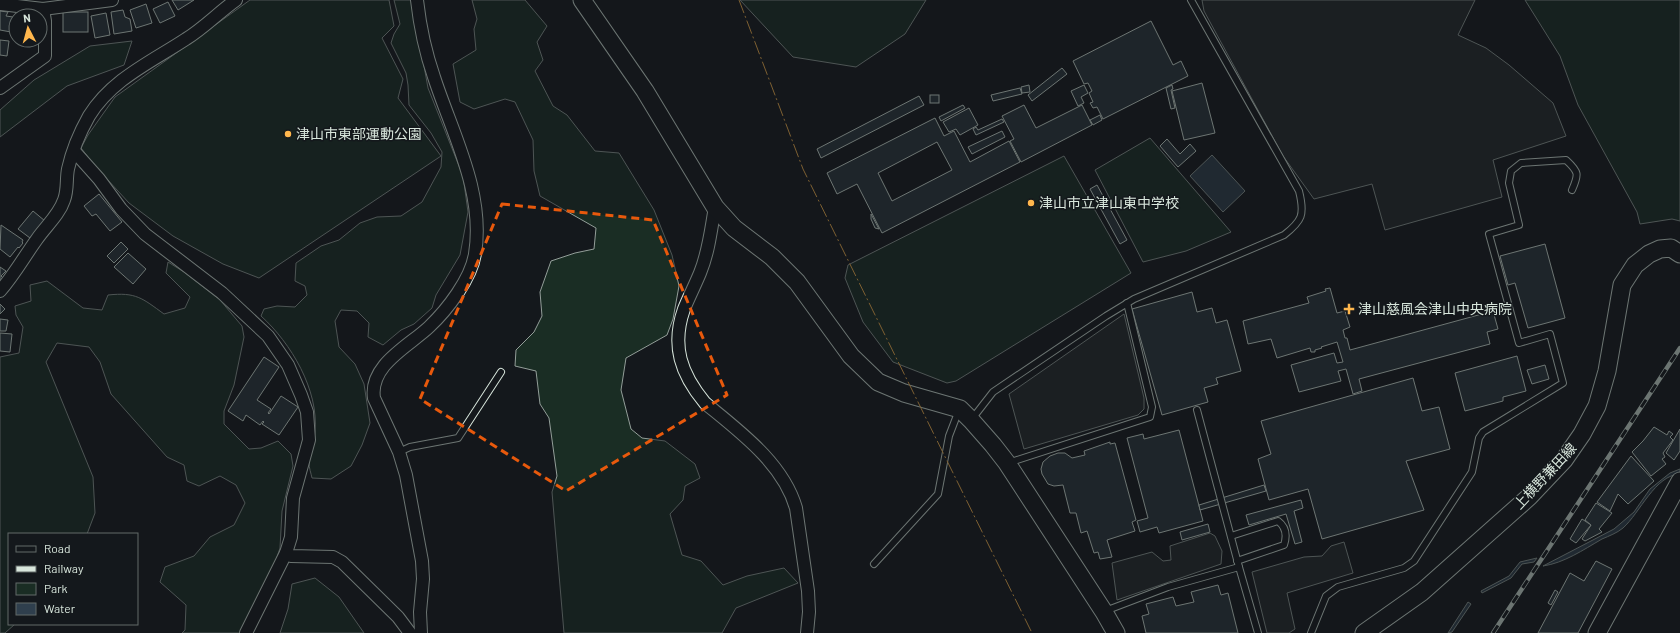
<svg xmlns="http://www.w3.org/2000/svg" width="1680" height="633" font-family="Barlow,'Noto Sans JP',sans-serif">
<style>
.green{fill:#1a2d24;stroke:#939e99}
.parking{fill:#24282b;stroke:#939e99}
.water{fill:#2f3f4d;stroke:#939e99}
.building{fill:#2c363c;stroke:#d8e6dc;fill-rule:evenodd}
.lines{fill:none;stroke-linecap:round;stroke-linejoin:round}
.lane-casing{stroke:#d8e6dc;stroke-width:8}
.street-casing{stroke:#d8e6dc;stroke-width:14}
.secondary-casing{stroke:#d8e6dc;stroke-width:19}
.lane{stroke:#14181c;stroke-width:6}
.street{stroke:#14181c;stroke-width:12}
.secondary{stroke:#14181c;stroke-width:17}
.rail-casing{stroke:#d8e6dc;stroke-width:4.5}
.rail{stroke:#14181c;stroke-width:3;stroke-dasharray:9;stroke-linecap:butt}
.power{stroke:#ffb74d;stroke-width:1;stroke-dasharray:14 3 2 3;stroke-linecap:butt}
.marked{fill:none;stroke:#e8590c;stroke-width:3;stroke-dasharray:8 5;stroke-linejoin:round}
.poi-dot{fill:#ffb74d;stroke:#14181c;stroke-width:1.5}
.labels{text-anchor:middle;stroke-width:3;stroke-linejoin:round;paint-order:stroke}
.poi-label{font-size:14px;fill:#d8e6dc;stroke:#14181c;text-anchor:start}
.street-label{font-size:14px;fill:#d8e6dc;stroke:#14181c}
</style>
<rect width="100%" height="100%" fill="#14181c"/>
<g class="green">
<path d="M250 0H389L394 26 382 38 403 79 398 98 441 156 259 278 223 264 173 236 129 203 95 166 81 148 88 135 115 97Z"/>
<path d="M394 0H412L428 88 463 176 468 212 460 255 436 295 432 308 414 324 401 330 383 345 368 337 369 323 357 311 341 310 335 321 339 347 355 364 364 384 370 423 362 445 351 466 331 479 312 478C311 473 309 468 309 463 310 453 314 443 315 432 319 390 291 343 261 316L264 309 277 306 295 307 307 295 305 286 295 281 296 263 321 246 339 240 360 223 377 217 401 216 422 202 441 167 442 152 431 133 409 105 408 85 406 73 391 43 394 34 400 24Z"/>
<path d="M472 0H525L547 26 537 42 543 60 535 71 553 106 567 115 595 151 619 153 654 210 672 255 679 286 673 319 667 335 626 358 621 390 631 429 642 438 665 441 695 464 700 478 685 486 683 500 670 514 682 555 701 561 723 585 747 576 784 568 798 583 736 608 722 633H564L552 492 557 476 549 418 540 404 536 371 515 366 516 350 534 332 542 316 540 292 551 261 575 253 594 249 596 228 540 196 534 171 533 140 515 102 505 99 474 109 460 102 453 64 476 50 474 29 477 19Z"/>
<path d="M740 0H926L905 34 856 67 793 57Z"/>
<path d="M1525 0H1680V221L1672 219 1640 224 1637 212 1578 105 1560 56Z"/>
<path d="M132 41 124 65 67 86 0 137V110L34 80 90 46Z"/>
<path d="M1150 138 1231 232 1186 251 1143 262 1095 170Z"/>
<path d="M1064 156 1131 273 956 381 947 383 893 362 863 322 845 278 848 265Z"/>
<path d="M168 262 184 272 220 300 242 326 244 337 234 385 224 411V424L249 449 261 448 278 441 291 454 293 466 282 511 280 548 270 578 241 633H182L185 630 186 605 160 582 165 567 194 556 210 537 234 525 245 503 236 485 220 476 199 486 187 481 184 465 167 457 111 394 100 362 89 347 57 343 46 362 93 477 95 513 87 534H9V624H15L5 633H0V357L19 353 23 327 16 315 15 306 31 301 30 285 47 281 83 308 102 310 108 295C136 292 142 298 164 314L185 308 190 297 166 273Z"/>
<path d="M315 578 339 597 364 633H280L288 609 292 584Z"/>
</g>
<g class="parking">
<path d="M1202 0H1475L1458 35 1486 48 1509 65 1553 103 1566 136 1493 160 1502 197 1385 230 1372 184 1314 199 1283 156 1204 11Z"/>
<path d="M1124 314 1144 398V409L1138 415 1024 449 1009 394Z"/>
<path d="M1210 533 1215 536 1222 551 1221 564 1117 600 1112 563 1152 552 1163 561 1171 560 1170 546Z"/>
<path d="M1344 542 1353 573 1287 593 1295 629 1289 633H1267L1252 572 1304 557 1322 556 1331 546Z"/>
</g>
<g class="water">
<path d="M1212 155 1245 191 1223 212 1190 176Z"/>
<path d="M1680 469V474C1655 475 1640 513 1623 528 1617 533 1609 536 1602 539 1583 550 1564 563 1543 566L1614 529 1634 512 1650 489 1670 473Z"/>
<path d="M1537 558 1534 562 1522 564 1511 578 1482 593 1481 591 1509 576 1520 562Z"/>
<path d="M1468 602 1471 604 1452 632 1448 633Z"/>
</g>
<g class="building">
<path d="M172 0H194L178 10Z"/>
<path d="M168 2 175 16 160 23 153 9Z"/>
<path d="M146 4 152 23 136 28 130 10Z"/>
<path d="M123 10 125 17 130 19 132 31 114 34 111 12Z"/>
<path d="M0 11 8 12 6 16 13 17 11 32 0 30Z"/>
<rect x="63" y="12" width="25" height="20"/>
<path d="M106 13 110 35 95 38 91 16Z"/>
<path d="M1151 21 1173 65 1181 61 1188 76 1103 119 1097 107 1093 108 1090 103 1093 102 1089 93 1092 91 1088 83 1084 84 1073 61Z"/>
<path d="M0 40 9 41 7 56 0 55Z"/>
<path d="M1062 68 1067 74 1032 101 1028 95Z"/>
<path d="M1202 83 1215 133 1184 140 1172 91Z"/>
<path d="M1029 85 1030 92 1022 93 1021 87Z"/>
<path d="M1084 85 1088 93 1081 97 1084 103 1078 106 1071 91Z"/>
<path d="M1172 85 1173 89 1171 90 1175 108 1171 109 1166 88Z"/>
<path d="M1020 88 1022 94 993 101 991 95Z"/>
<rect x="930" y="95" width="9" height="8"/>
<path d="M919 96 924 105 821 158 817 149Z"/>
<path d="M963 105 965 108 941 121 939 117Z"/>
<path d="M1024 105 1036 128 1082 105 1092 125 1021 162 1010 141 1014 139 1002 116Z"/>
<path d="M969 108 978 125 960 135 956 129 949 132 943 122Z"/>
<path d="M1100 115 1102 120 1093 125 1090 120Z"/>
<path d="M935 118 944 136 954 131 970 162 1009 141 1020 162 882 233 857 184 837 194 827 173ZM937 142 952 170 892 201 878 173Z"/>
<path d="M1002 119 1004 122 976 135 973 129 976 127 978 130Z"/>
<path d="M1002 131 1005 137 972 154 968 147Z"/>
<path d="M1167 139 1180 154 1190 144 1196 151 1178 167 1160 146Z"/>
<path d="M1097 185 1127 240 1120 244 1090 189Z"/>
<path d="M99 194 122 222 110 231 96 214 92 216 84 206Z"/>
<path d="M33 211 45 221 30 238 18 229Z"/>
<path d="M871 214 879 229 875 228 871 219Z"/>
<path d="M1 225 23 240 22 242 23 243 19 248 18 247 10 257 0 249Z"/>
<path d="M121 242 128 249 114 263 107 256Z"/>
<path d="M1545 244 1565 318 1528 328 1515 283 1508 285 1500 256Z"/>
<path d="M128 253 146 269 133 284 114 267Z"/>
<path d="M0 267 6 271 1 276 3 278 0 283Z"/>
<path d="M1330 288 1337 313 1345 311 1350 327 1343 330 1345 338H1347L1350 350 1493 311 1498 329 1487 332 1490 344 1359 379 1362 391 1353 394 1346 369 1338 371 1341 381 1299 392 1291 365 1334 353 1337 363 1343 362 1337 342 1321 347 1322 348 1315 350V352H1311L1310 348 1277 358 1271 339 1248 344 1243 321 1309 303 1307 297 1326 291 1325 289Z"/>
<path d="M1192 292 1197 312 1212 308 1216 323 1227 320 1241 371 1216 378 1218 384 1204 388 1208 402 1162 415 1132 309Z"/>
<path d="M0 304 5 309 0 314Z"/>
<path d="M0 319 8 320 6 331H0Z"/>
<path d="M0 333 12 334 10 352 0 351Z"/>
<path d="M1517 356 1526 391 1503 397V401L1465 411 1455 373Z"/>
<path d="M264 357 279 367 257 400 271 409 268 413 269 414 281 396 298 407 279 435 262 424 264 422 263 421 260 425 246 415 243 421 228 411Z"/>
<path d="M1545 365 1549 379 1532 384 1527 370Z"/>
<path d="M1413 378 1422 411 1439 407 1450 449 1406 461 1424 510 1322 539 1308 489 1269 500 1258 459 1271 454 1261 421Z"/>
<path d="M1654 427 1667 435 1669 431 1673 434 1670 437 1673 440 1663 453 1665 457 1662 459 1666 464 1651 476 1632 452 1643 441Z"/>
<path d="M1680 429V451L1674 460 1666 453Z"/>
<path d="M1179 430 1203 521 1159 533 1157 527 1140 532 1137 521 1148 518 1127 438 1143 434 1144 439Z"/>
<path d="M1110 442V444L1115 443 1136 520 1132 522 1135 531 1107 540 1112 557 1100 559 1098 552 1094 553 1087 531 1081 533 1076 513H1070L1063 485 1054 486 1048 484 1042 474 1041 469 1043 462 1050 456 1058 453H1065L1072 458 1085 455 1084 451Z"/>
<path d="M1631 456 1654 481 1628 504 1618 494 1610 511 1597 502Z"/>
<path d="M1264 485 1266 491 1200 510 1199 505Z"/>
<path d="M1301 500 1303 508 1294 511 1302 542 1295 544 1286 514 1249 525 1246 515Z"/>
<path d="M1596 503 1612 513 1599 529 1602 532 1585 541 1582 539 1591 525 1585 520Z"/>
<path d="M1582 519 1591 525 1576 543 1570 539Z"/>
<path d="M1208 524 1210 532 1182 540 1180 532Z"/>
<path d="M1596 561 1612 569 1578 633H1538L1570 573 1584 581Z"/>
<path d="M1218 585 1221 595 1228 593 1238 633H1146L1142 616 1149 614 1146 604 1173 597 1176 606 1194 602 1191 592Z"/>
<path d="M1555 590 1558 592 1551 605 1548 603Z"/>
</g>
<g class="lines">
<defs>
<g id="lane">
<path d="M1197 410 1239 567 1258 633"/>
<path d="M972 419 993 392 1106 316 1134 299 1284 235C1302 221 1305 215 1299 191L1191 0"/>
<path d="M399 452 410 447 458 438 501 372"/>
<path d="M1008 463 1150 417 1152 407 1127 303"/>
<path d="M1231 536 1278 521C1286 527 1287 536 1284 545L1237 561"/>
<path d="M874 564 938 494 949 436 959 410"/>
<path d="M1105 611 1168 587 1239 567"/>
<path d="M1311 633 1326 596 1338 587 1404 568 1414 561 1472 472 1479 438 1483 432 1563 383 1550 334 1519 343 1489 234 1519 225 1509 183 1511 171 1521 163 1566 160C1579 172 1579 174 1572 190"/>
</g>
<g id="street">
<path d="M417 0C420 27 425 51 434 77 452 133 485 192 475 254 471 279 447 310 429 327 409 346 369 365 374 398L399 452 406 475 422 561 423 579 420 612 421 633"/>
<path d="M0 4 43 9 112 0"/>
<path d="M0 88 45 56V21L43 9"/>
<path d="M74 151 99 179 121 209 145 234 222 293 268 336 288 365 301 395 307 412 309 440 293 498 291 537 286 553 246 633"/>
<path d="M715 207C711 229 709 251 700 273 695 285 689 297 684 309 671 346 681 374 705 403 739 431 783 463 796 508L808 591 809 612 807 633"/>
<path d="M0 291C14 275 24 257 37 239 46 226 59 215 64 200 68 190 66 179 68 169 72 151 80 132 89 116 112 79 151 62 186 39 204 28 219 12 236 0"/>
<path d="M286 553 291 556 333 557 342 562 398 617 410 633"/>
</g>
<g id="secondary">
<path d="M582 0 645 91 715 207 734 228 772 257 797 282 851 356 878 382 904 393 960 409 971 420 993 445 1007 463 1104 612 1116 633"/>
<path d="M1364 633 1422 592 1529 497 1564 460 1582 434 1597 406 1607 371 1622 285 1635 265 1649 254 1660 249 1671 248 1680 254"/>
<path d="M1597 633 1680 481"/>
</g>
</defs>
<use href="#lane" class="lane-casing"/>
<use href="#street" class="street-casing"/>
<use href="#secondary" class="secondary-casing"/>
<use href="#lane" class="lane"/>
<use href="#street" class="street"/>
<use href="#secondary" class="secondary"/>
<defs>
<path id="rail" d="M1493 633 1680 348"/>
</defs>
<use href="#rail" class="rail-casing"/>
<use href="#rail" class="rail"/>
<path class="power" d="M739 0 803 169 1032 633"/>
</g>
<path d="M0 0H1680V633H0ZM502 204 653 220 727 395 566 491 420 399Z" fill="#14181c" fill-opacity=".55" fill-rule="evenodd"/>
<path class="marked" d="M502 204 653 220 727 395 566 491 420 399Z"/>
<g class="poi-dot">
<circle cx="288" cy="134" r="4"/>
<circle cx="1031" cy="203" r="4"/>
<path d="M1347 303h4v4h4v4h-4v4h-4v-4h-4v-4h4z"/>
</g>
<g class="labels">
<g class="poi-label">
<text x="296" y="139">津山市東部運動公園</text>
<text x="1039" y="208">津山市立津山東中学校</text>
<text x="1358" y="314">津山慈風会津山中央病院</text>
</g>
<g class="street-label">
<text transform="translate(1545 476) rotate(-47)" y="5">上横野兼田線</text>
</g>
</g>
<rect x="8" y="533" width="130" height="92" fill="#14181c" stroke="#626a69"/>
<rect x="16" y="546" width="20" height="6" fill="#14181c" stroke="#626a69"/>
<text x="44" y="553" font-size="12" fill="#d8e6dc">Road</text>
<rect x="16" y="566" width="20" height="6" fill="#d8e6dc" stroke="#626a69"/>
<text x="44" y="573" font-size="12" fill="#d8e6dc">Railway</text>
<rect x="16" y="583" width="20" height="12" fill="#1a2d24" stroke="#626a69"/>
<text x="44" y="593" font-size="12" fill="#d8e6dc">Park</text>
<rect x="16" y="603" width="20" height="12" fill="#2f3f4d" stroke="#626a69"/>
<text x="44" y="613" font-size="12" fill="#d8e6dc">Water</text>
<g transform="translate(28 28) rotate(354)"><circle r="19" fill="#14181c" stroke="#626a69"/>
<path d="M0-3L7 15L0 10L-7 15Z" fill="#ffb74d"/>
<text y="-6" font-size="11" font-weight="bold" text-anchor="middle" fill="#d8e6dc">N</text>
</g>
</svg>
